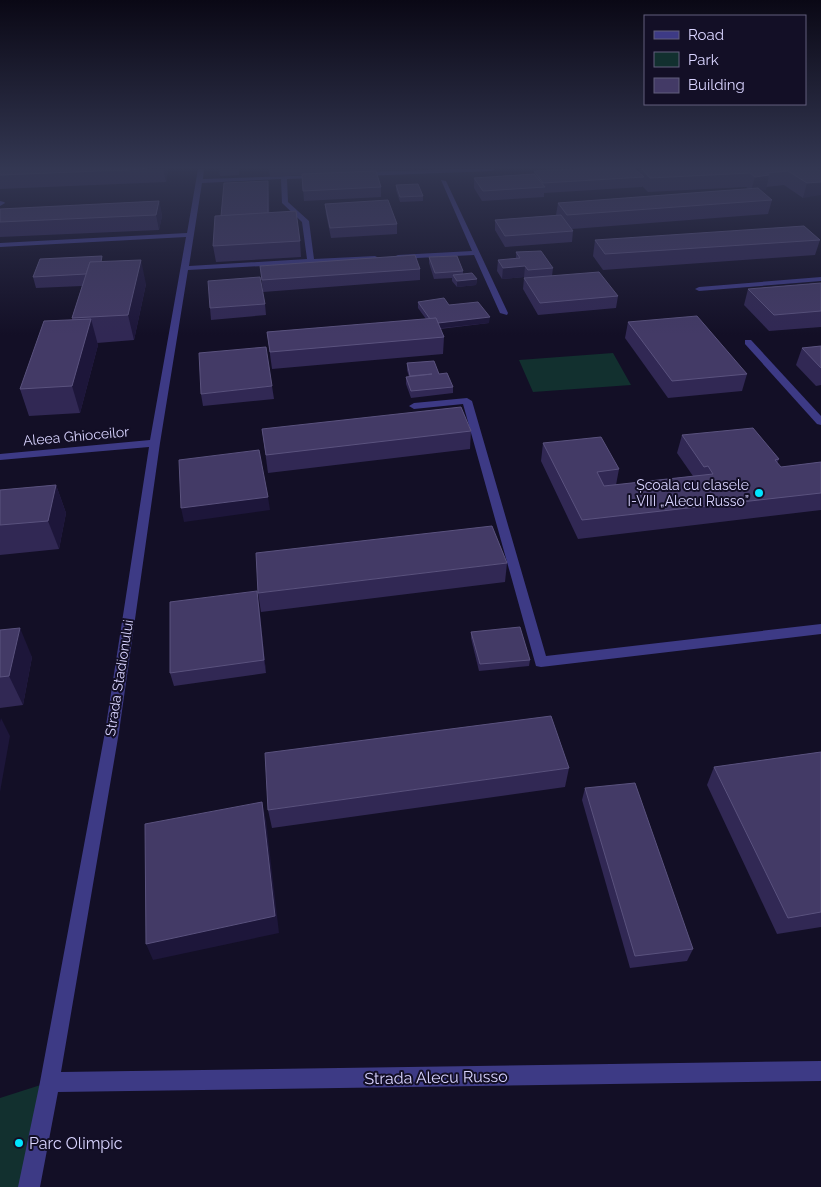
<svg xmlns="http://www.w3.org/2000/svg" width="821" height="1187" font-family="Raleway,sans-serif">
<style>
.green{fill:#12302f}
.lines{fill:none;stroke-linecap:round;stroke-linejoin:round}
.minor{fill:#3d3a85;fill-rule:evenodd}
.wall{fill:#312854}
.shaded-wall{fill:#1d163a}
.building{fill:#433a66;stroke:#5a527e}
.poi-dot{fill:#00e5ff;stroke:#130f26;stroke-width:2}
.labels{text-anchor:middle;stroke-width:4;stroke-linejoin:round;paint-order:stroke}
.street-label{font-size:14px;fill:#d9d4ff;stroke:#130f26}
.poi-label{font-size:14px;fill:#d9d4ff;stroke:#130f26;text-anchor:end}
.near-street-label{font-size:16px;fill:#d9d4ff;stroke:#130f26}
.near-poi-label{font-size:16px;fill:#d9d4ff;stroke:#130f26;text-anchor:start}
</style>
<rect width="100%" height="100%" fill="#130f26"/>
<g class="green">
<path d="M613 353 631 385 533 392 519 360Z"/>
<path d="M50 1082 29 1187H0V1098Z"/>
</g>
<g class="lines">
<g class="minor">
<path d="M198 169H204L203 179 319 175 317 178 287 179 288 202 309 221 314 259 375 256 379 258 375 260 188 270 160 443 119 732 61 1072 821 1061V1081L58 1092 40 1187H18L40 1082 105 732 149 447 0 460V454L150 440 186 237 0 247V243L187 233ZM281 179 282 203 302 222 307 259 189 266 202 183Z"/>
<path d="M454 169H495L492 171 362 176 359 174 362 172Z"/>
<path d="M441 180 446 181 508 313 507 315 500 313 474 255 398 259 394 257 398 255 472 251Z"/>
<path d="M0 201 4 202 5 203 0 206Z"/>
<path d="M821 277V281L699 291 695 289 699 287Z"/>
<path d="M745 340H751L821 416V425L817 424 745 344Z"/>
<path d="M467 398 472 401 546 656 821 624V634L541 667 536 666 463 404 414 409 409 406 414 403Z"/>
</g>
</g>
<g class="wall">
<path d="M0 169H168V171L166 182 0 189Z"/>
<path d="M219 169H239V175L220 176Z"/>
<path d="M269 169H423L376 171 381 187V197L304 201 302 175 270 177Z"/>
<path d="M639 169H817L803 198 784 185 766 187V190H760L772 200 768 214 572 229 573 231 572 242 505 247 495 230V220L556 215 558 203 749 189 746 187 648 192 642 186V187L544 193V197L482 201 474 188V178L534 174V171L639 172Z"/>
<path d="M396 185 423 196V201L400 202 396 190Z"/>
<path d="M269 191V213L300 241 301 257 216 262 213 246 221 216Z"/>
<path d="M159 201 162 216 159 230 0 237V209Z"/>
<path d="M325 204 397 224V234L331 238 326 214Z"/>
<path d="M595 240H820L815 255 603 270 593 256Z"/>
<path d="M516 252 553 268 552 276 618 296 616 308 538 315 523 289 524 278V277L502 279 497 271 498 260 516 259Z"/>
<path d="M429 257 463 271V274L477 279 476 285 457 287 452 281V278L434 279 429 263Z"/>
<path d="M104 262 146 284 134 340 97 343 98 345 80 413 29 416 20 389 72 320V318L82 286 36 288 33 277Z"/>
<path d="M260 266 420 269V280L263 292Z"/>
<path d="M821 283V327L769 331 744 305 748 289Z"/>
<path d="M418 302 449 305 489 323 440 329 444 337 443 354 272 369 267 332 426 319 418 308Z"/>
<path d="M265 304 266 315 211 320 210 308Z"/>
<path d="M628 322 747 374 742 391 668 398 625 338Z"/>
<path d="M821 346V385L816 386 796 365 802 348Z"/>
<path d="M407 363 439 374 453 387V393L411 398 406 384V377H409L407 370Z"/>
<path d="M272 386 274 399 203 406 201 394Z"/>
<path d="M262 429 471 431 470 449 268 473Z"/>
<path d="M682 435 779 459 777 463 781 467 821 462V510L578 539 541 461 543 443 619 469 616 485 693 476 677 453Z"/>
<path d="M56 485 66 513 59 549 0 555V490Z"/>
<path d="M507 563 505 582 261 612 258 593Z"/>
<path d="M259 604 266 673 174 686 170 673Z"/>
<path d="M0 630 32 657 23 705 0 708Z"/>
<path d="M471 632 530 660 529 666 479 671 471 638Z"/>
<path d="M821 752V927L777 934 707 785 714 767Z"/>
<path d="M569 768 565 787 272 828 268 810Z"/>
<path d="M585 788 693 949 687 961 630 968 582 800Z"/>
</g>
<g class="shaded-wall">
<path d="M163 169H168V171L166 182Z"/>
<path d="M769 175 766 190 751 191 755 177Z"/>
<path d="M268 181 269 191 270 227 269 216Z"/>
<path d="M821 182V195L803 198 807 183Z"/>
<path d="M159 201 162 216 159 230 156 215Z"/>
<path d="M141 260 146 284 134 340 128 315Z"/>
<path d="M525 266 524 277 502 279 503 268Z"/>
<path d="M477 279 476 285 457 287V281Z"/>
<path d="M490 317 489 323 433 329V323Z"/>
<path d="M91 319 98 345 80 413 72 386Z"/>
<path d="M56 485 66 513 59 549 48 521Z"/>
<path d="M268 497 270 510 184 522 181 508Z"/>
<path d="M257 591 259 604 266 673 264 660Z"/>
<path d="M20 628 32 657 23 705 9 676Z"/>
<path d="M1 718 10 736 0 792V722Z"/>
<path d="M262 802 266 820 279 933 153 960 146 944Z"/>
</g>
<g class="building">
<path d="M0 169H147L0 175Z"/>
<path d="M574 169H635L644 177 543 183 534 171Z"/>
<path d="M642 169H817L821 171V182L807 183 788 171 766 173 769 175 755 177 750 173 650 178Z"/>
<path d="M376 171 381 187 303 191 302 174Z"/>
<path d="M534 174 545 187 483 191 474 178Z"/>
<path d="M268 181V213L221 216 224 183Z"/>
<path d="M418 184 423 196 400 197 396 185Z"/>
<path d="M758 188 772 200 567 215 558 203Z"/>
<path d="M388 200 397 224 330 228 325 204Z"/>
<path d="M159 201 156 215 0 222V209Z"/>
<path d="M296 211 300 241 213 246 215 216Z"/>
<path d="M561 215 573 231 505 236 495 220Z"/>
<path d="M804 226 820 240 605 254 595 240Z"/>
<path d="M541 251 553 268 528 270 525 266 503 268 498 260 520 258 516 252Z"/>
<path d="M415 255 420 269 262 280 260 266Z"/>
<path d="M102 256 101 262H90L86 274 33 277 40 259Z"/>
<path d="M457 256 463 271 435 273 429 257Z"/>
<path d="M141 260 128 315 72 318 90 262Z"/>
<path d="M599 272 618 296 540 303 524 278Z"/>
<path d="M472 273 477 279 457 281 453 275Z"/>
<path d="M260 277 265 304 210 308 208 281Z"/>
<path d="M821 283V311L774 315 748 289Z"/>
<path d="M444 298 449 305 478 302 490 317 438 323 436 318 430 319 418 302Z"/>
<path d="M697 316 747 374 672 381 628 322Z"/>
<path d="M436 318 444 337 270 352 267 332Z"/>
<path d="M91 319 72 386 20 389 44 321Z"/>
<path d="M821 346V368L802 348Z"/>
<path d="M266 347 272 386 201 394 199 353Z"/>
<path d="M434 361 439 374 447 373 453 387 411 391 406 377 432 374 410 376 407 363Z"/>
<path d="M461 407 471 431 266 455 262 429Z"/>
<path d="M753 428 779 459 775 460 781 467 821 462V493L582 520 543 443 601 437 619 469 597 472 604 486 713 474 708 466 704 467 682 435Z"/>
<path d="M259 450 268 497 181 508 179 460Z"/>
<path d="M56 485 48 521 0 525V490Z"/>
<path d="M492 526 507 563 258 593 256 553Z"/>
<path d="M257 591 264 660 170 673V602Z"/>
<path d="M520 627 530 660 480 664 471 632Z"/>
<path d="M20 628 9 676 0 677V630Z"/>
<path d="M551 716 569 768 268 810 265 753Z"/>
<path d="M821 752V912L788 918 714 767Z"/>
<path d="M635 783 693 949 635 956 585 788Z"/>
<path d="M262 802 275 916 146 944 145 824Z"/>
</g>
<linearGradient id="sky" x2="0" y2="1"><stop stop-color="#0a0815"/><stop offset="0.5" stop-color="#333752"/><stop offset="1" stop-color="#333752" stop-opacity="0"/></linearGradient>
<rect width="821" height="335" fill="url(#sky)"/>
<g class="poi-dot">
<circle cx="759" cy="493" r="5"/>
<circle cx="19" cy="1143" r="5"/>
</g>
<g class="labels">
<g class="street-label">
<text transform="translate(76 436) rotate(-5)" y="5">Aleea Ghioceilor</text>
<text transform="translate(119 678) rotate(-81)" y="5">Strada Stadionului</text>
</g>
<g class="poi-label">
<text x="749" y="490">Școala cu clasele<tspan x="749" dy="16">I-VIII „Alecu Russo”</tspan></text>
</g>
<g class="near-street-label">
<text transform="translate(436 1077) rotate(-1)" y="6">Strada Alecu Russo</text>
</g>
<g class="near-poi-label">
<text x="29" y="1149">Parc Olimpic</text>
</g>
</g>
<rect x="644" y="15" width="162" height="90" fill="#130f26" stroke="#625e7d"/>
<rect x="654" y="31" width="25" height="8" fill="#3d3a85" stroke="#625e7d"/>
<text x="688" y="40" font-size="15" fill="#d9d4ff">Road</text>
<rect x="654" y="52" width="25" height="15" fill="#12302f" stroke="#625e7d"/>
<text x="688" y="65" font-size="15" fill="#d9d4ff">Park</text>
<rect x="654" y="78" width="25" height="15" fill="#433a66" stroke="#625e7d"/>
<text x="688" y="90" font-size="15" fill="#d9d4ff">Building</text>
</svg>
